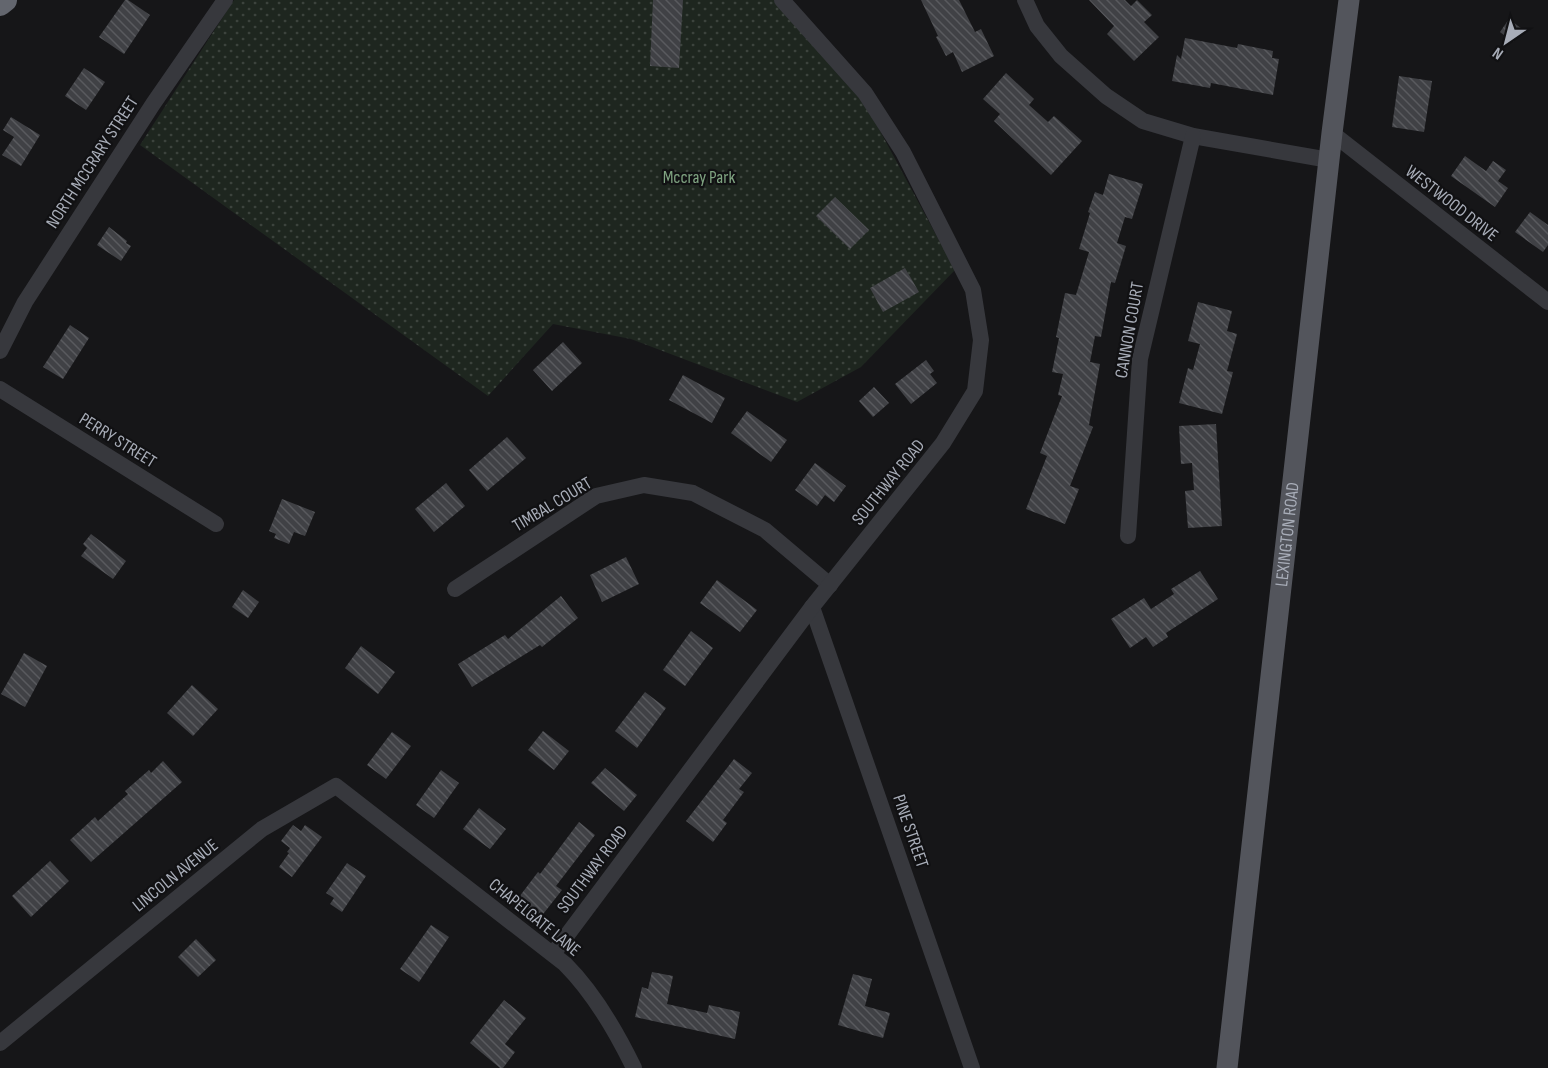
<svg xmlns="http://www.w3.org/2000/svg" width="1548" height="1068" font-family="'Sofia Sans Condensed',sans-serif">
<style>
.park{fill:url(#park-dots)}
.building{fill:url(#building-back-hatch)}
.lines{fill:none;stroke-linecap:round;stroke-linejoin:round}
.minor{stroke:#37383d;stroke-width:16}
.major{stroke:#53555c;stroke-width:21}
.highway{stroke:#63666e;stroke-width:24}
.labels{text-anchor:middle;stroke-width:4.5;stroke-linejoin:round;paint-order:stroke}
.street-label{font-size:18px;fill:#a8adb8;stroke:#111113}
.park-label{font-size:18px;fill:#7fa381;stroke:#111113}
</style>
<defs>
<pattern id="park-dots" width="8" height="8" patternUnits="userSpaceOnUse" patternTransform="scale(1.5)"><rect width="8" height="8" fill="#1e261f"/><path d="M2 2h.1M6 6h.1" fill="none" stroke="#3c433d" stroke-width="1.8" stroke-linecap="round"/></pattern>
<pattern id="building-back-hatch" width="6" height="6" patternUnits="userSpaceOnUse" patternTransform="scale(1.5)"><rect width="6" height="6" fill="#404145"/><path d="M-1 5l2 2M0 0l6 6M5-1l2 2" fill="none" stroke="#595a5e"/></pattern>
</defs>
<rect width="100%" height="100%" fill="#161618"/>
<path class="park" d="M234 0H776L859 92 955 270 861 367 797 402 631 339 553 324 488 396 140 145Z"/>
<g class="building">
<path d="M125 0H128L150 15 124 54 99 37Z"/>
<path d="M653 0H683L679 68 650 66Z"/>
<path d="M921 0H959L975 32 981 29 994 56 962 72 953 52 946 56 936 37 938 36Z"/>
<path d="M1089 0H1125L1131 6 1137 0 1152 15 1144 22 1159 37 1134 61 1107 34 1114 26Z"/>
<path d="M1509 19 1522 29 1513 42 1500 32Z"/>
<path d="M1185 38 1237 48 1238 44 1273 51 1272 58 1279 59 1273 95 1211 83 1210 88 1172 81 1177 55 1181 59Z"/>
<path d="M84 68 105 82 86 110 65 96Z"/>
<path d="M1006 73 1034 99 1029 105 1048 122 1054 116 1082 141 1051 175 994 121 1000 114 983 99Z"/>
<path d="M1399 76 1432 81 1424 132 1392 127Z"/>
<path d="M11 117 40 135 21 166 2 155 14 137 3 130Z"/>
<path d="M1465 156 1486 171 1493 161 1506 170 1498 181 1508 188 1495 207 1451 176Z"/>
<path d="M1109 174 1143 184 1132 219 1125 217 1117 243 1126 246 1115 283 1111 282 1101 337 1095 336 1090 362 1100 364 1089 425 1093 427 1070 486 1079 489 1065 524 1026 509 1047 456 1040 453 1062 396 1058 395 1063 374 1052 372 1059 338 1056 337 1065 293 1076 295 1089 252 1079 249 1090 213 1088 212 1095 192 1103 195Z"/>
<path d="M835 197 869 230 850 249 816 216Z"/>
<path d="M1530 212 1548 225V245L1543 252 1515 232Z"/>
<path d="M109 227 127 241 126 243 131 246 121 261 97 245Z"/>
<path d="M905 268 919 292 883 312 870 288Z"/>
<path d="M1198 302 1232 311 1227 331 1237 334 1227 371 1233 372 1222 414 1179 403 1188 368 1193 370 1200 344 1188 341Z"/>
<path d="M70 325 89 338 63 379 43 367Z"/>
<path d="M563 342 582 363 552 391 533 370Z"/>
<path d="M926 360 934 371 930 374 937 383 911 404 895 384Z"/>
<path d="M683 375 725 398 712 423 669 400Z"/>
<path d="M874 387 889 403 873 417 859 401Z"/>
<path d="M747 411 787 440 771 462 731 433Z"/>
<path d="M1216 424 1222 526 1188 528 1185 491 1194 490 1192 463 1181 464 1179 426Z"/>
<path d="M507 437 526 458 487 491 469 470Z"/>
<path d="M815 463 846 486 834 502 825 495 817 506 795 490Z"/>
<path d="M446 483 465 506 434 532 415 509Z"/>
<path d="M282 499 315 512 305 536 294 532 289 544 274 538 276 534 269 531Z"/>
<path d="M91 534 126 561 113 579 81 556 87 548 83 544Z"/>
<path d="M626 557 639 584 602 602 590 575Z"/>
<path d="M1200 571 1218 599 1166 633 1168 637 1153 647 1146 637 1130 648 1111 619 1144 598 1151 609 1174 594 1171 589Z"/>
<path d="M717 580 757 610 740 632 700 603Z"/>
<path d="M243 590 259 602 248 618 232 607Z"/>
<path d="M561 596 578 618 542 647 540 645 472 687 458 664 505 635 508 639Z"/>
<path d="M691 631 713 648 685 686 663 670Z"/>
<path d="M361 646 395 672 378 694 345 668Z"/>
<path d="M24 653 47 666 25 707 1 694Z"/>
<path d="M192 685 218 709 193 736 167 713Z"/>
<path d="M645 692 666 708 637 748 615 731Z"/>
<path d="M543 731 569 751 554 770 528 750Z"/>
<path d="M392 732 411 746 386 779 367 765Z"/>
<path d="M734 759 752 773 739 789 744 792 723 820 727 823 713 842 686 821Z"/>
<path d="M163 761 182 782 91 862 70 840 95 817 98 821 128 794 125 791 149 770 151 773Z"/>
<path d="M605 768 637 795 624 811 591 783Z"/>
<path d="M441 770 459 783 434 818 416 805Z"/>
<path d="M479 808 506 829 490 849 463 829Z"/>
<path d="M579 822 595 835 556 886 562 890 540 918 516 901 538 872 540 874Z"/>
<path d="M293 825 301 831 305 825 322 837 292 877 279 867 289 853 287 852 290 848 281 841Z"/>
<path d="M50 861 69 881 31 917 12 896Z"/>
<path d="M347 863 366 876 342 912 330 904 334 898 326 893Z"/>
<path d="M431 925 449 937 419 982 400 969Z"/>
<path d="M196 939 216 960 198 977 178 957Z"/>
<path d="M652 972 673 976 667 1004 707 1013 709 1005 740 1012 735 1039 635 1017 642 987 648 989Z"/>
<path d="M853 974 872 979 865 1006 890 1013 883 1038 838 1025Z"/>
<path d="M504 1000 526 1018 505 1044 515 1052 503 1068H500L470 1043Z"/>
</g>
<g class="lines">
<g class="minor">
<path d="M1025 0 1037 26 1061 56 1106 96 1143 121 1193 136 1329 160"/>
<path d="M1332 133 1548 302"/>
<path d="M0 351 25 302 153 104 225 0"/>
<path d="M0 389 216 524"/>
<path d="M1128 536 1140 359 1193 136"/>
<path d="M455 589 596 496 644 485 693 493 765 530 830 585"/>
<path d="M812 607 972 1068"/>
<path d="M553 954 812 607 943 443 975 391 981 340 973 290 903 152 865 93 782 0"/>
<path d="M0 1043 262 829 336 786 565 964C594 993 616 1031 634 1068"/>
</g>
<path class="major" id="s1" d="M1227 1068 1332 133 1349 0"/>
<path class="highway" d="M0 4 5 0"/>
</g>
<g class="labels">
<g class="street-label">
<text transform="translate(92 162) rotate(-57)" y="6">NORTH MCCRARY STREET</text>
<text transform="translate(1452 203) rotate(38)" y="6">WESTWOOD DRIVE</text>
<text transform="translate(1129 330) rotate(-80)" y="6">CANNON COURT</text>
<text transform="translate(118 440) rotate(32)" y="6">PERRY STREET</text>
<text transform="translate(888 482) rotate(-51)" y="6">SOUTHWAY ROAD</text>
<text transform="translate(552 504) rotate(-31)" y="6">TIMBAL COURT</text>
<text dy="6" stroke="none"><textPath href="#s1" startOffset="537">LEXINGTON ROAD</textPath></text>
<text transform="translate(911 831) rotate(71)" y="6">PINE STREET</text>
<text transform="translate(592 869) rotate(-53)" y="6">SOUTHWAY ROAD</text>
<text transform="translate(175 875) rotate(-39)" y="6">LINCOLN AVENUE</text>
<text transform="translate(535 917) rotate(39)" y="6">CHAPELGATE LANE</text>
</g>
<g class="park-label">
<text x="699" y="183">Mccray Park</text>
</g>
</g>
<g transform="translate(1506 42) rotate(215)" stroke="#111113" stroke-width="4.5" paint-order="stroke">
<path d="M0-4.5L10 22L0 15L-10 22Z" fill="#a8adb8"/>
<text y="-9" font-size="16" font-weight="bold" text-anchor="middle" fill="#a8adb8">N</text>
</g>
</svg>
